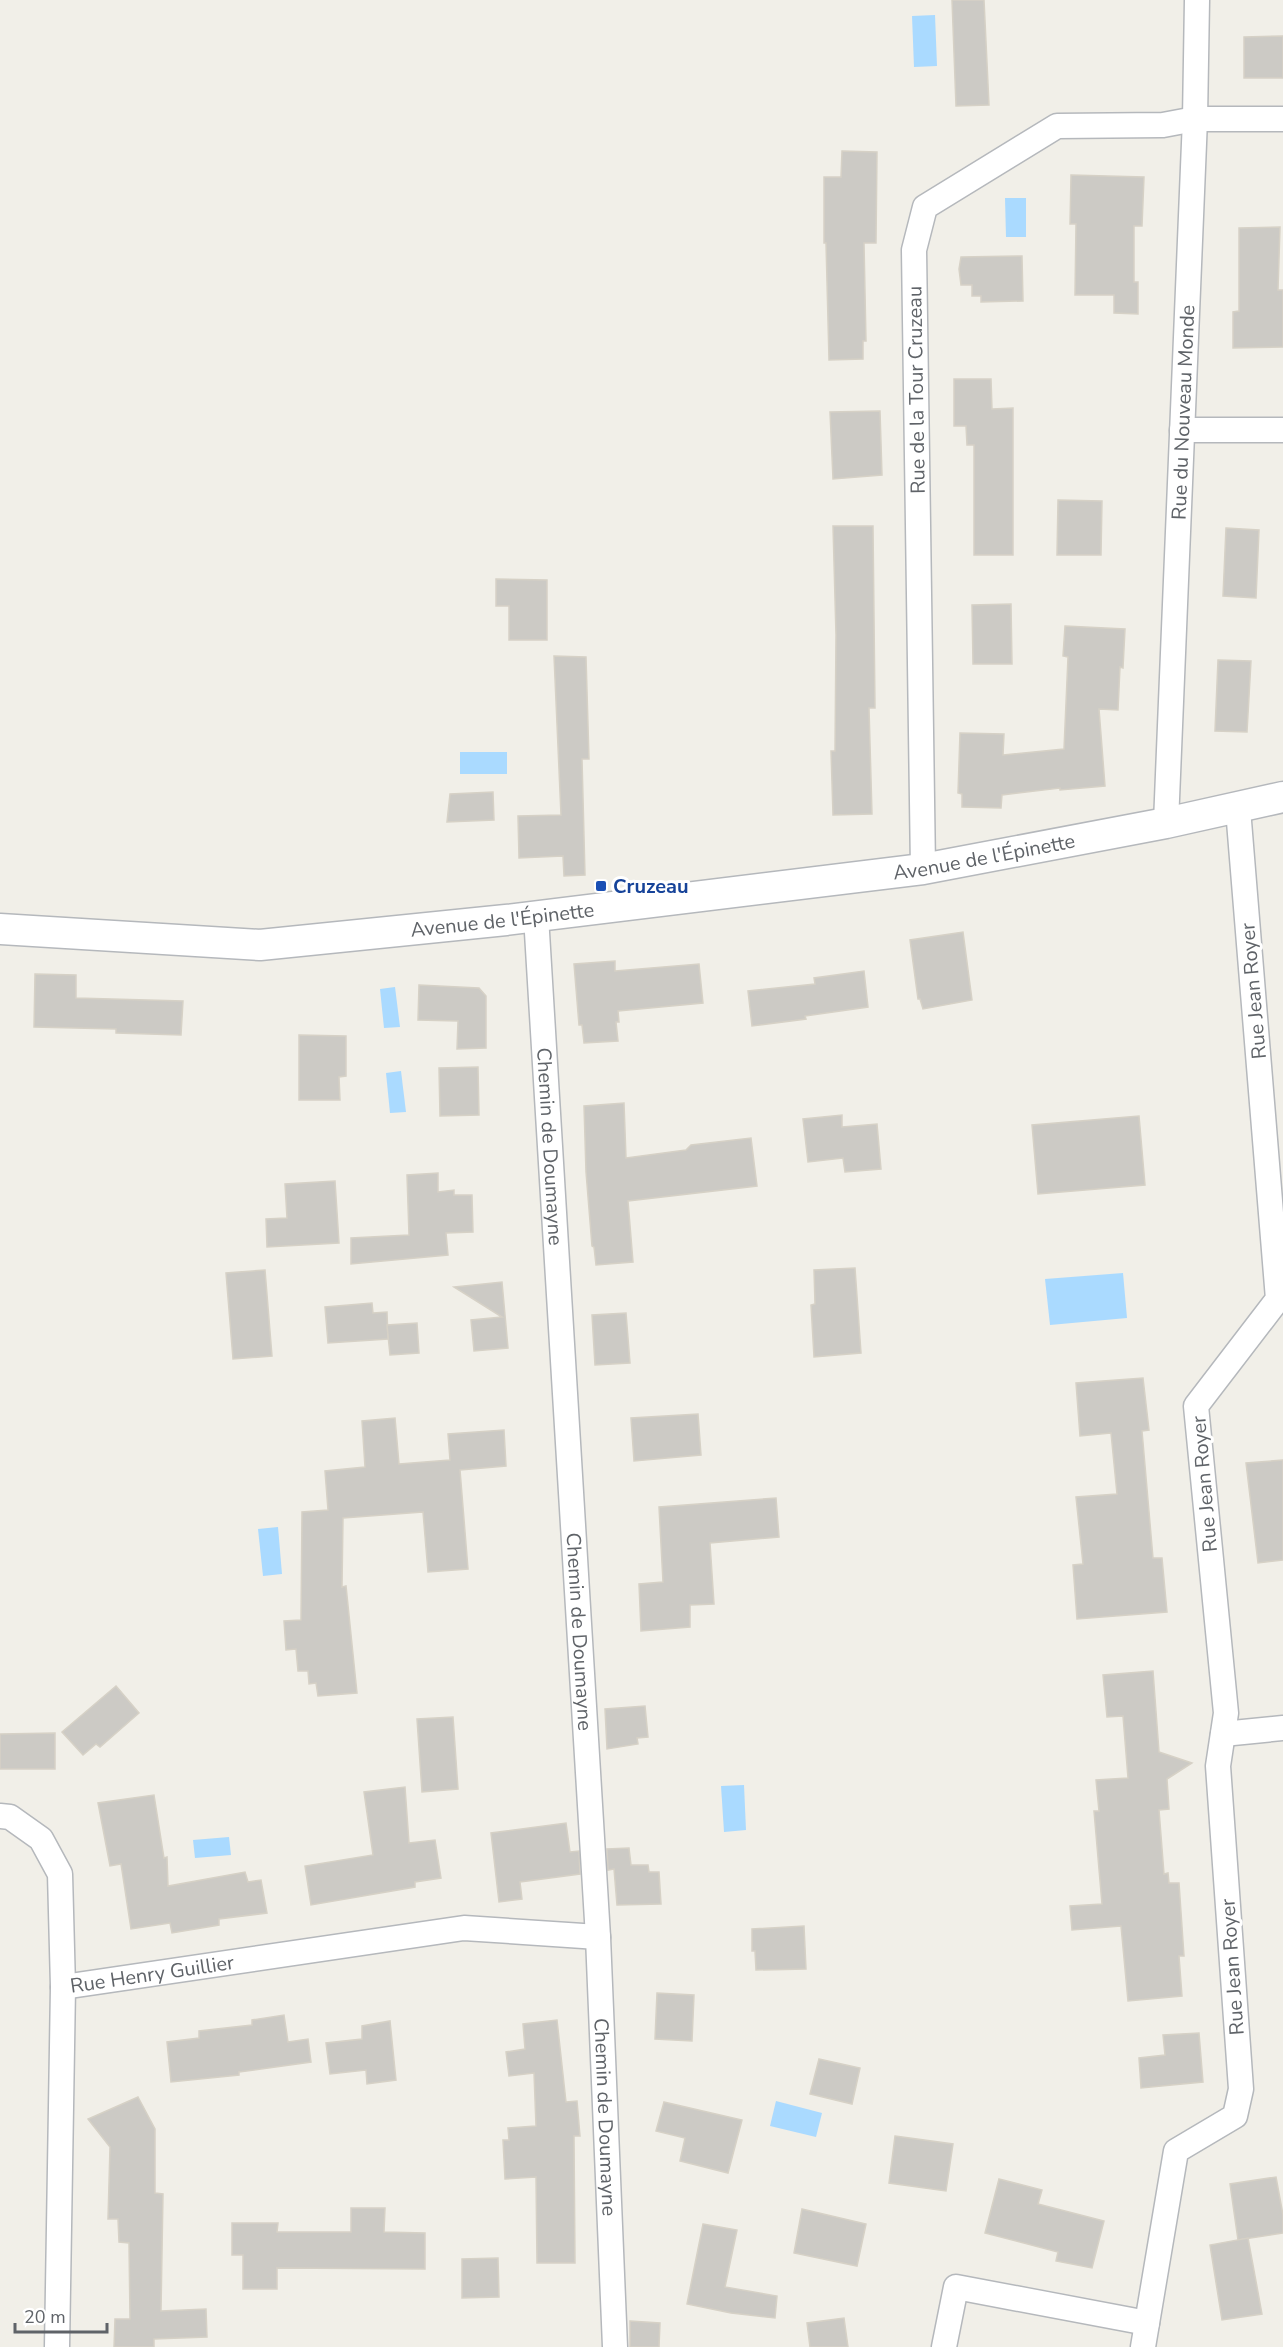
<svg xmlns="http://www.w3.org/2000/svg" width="1283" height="2347" font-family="'Nunito Sans',sans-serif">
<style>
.water{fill:#aadaff}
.building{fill:#cccac5;stroke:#d6d1c6;stroke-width:1.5}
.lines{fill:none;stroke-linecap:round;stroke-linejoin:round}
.minor-casing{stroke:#b5b8bc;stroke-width:27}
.tertiary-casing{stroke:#b5b8bc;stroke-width:33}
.minor{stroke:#fff;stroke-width:24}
.tertiary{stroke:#fff;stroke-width:30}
.transit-dot{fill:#1a4fb4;stroke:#fff;stroke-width:2}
.labels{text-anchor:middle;stroke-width:6;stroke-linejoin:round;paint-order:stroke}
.street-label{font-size:20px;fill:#5f6368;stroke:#fff}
.transit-label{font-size:20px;font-weight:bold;fill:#164399;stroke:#fff;text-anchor:start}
</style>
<rect width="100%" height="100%" fill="#f1efe8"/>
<g class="water">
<path d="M935 15 937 66 914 67 912 16Z"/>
<path d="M1005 198H1026V237H1006Z"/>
<rect x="460" y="752" width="47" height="22"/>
<path d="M395 987 400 1027 384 1028 380 989Z"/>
<path d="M401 1071 406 1112 390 1113 386 1073Z"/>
<path d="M1123 1273 1127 1318 1050 1325 1045 1279Z"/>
<path d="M278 1527 282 1574 263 1576 258 1529Z"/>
<path d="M744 1785 746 1830 724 1832 721 1786Z"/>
<path d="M229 1837 231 1855 195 1858 193 1840Z"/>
<path d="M776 2101 822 2113 816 2137 770 2126Z"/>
</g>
<g class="building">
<path d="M952 0H984L989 105 956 106Z"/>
<path d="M1283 36V78H1244V37Z"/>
<path d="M842 151 877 152 876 243H864L866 341H863V359L829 360 826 243H824V177H841Z"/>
<path d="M1071 175 1144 177 1142 226H1134V282H1138V314L1114 313V295H1075L1076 224H1070Z"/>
<path d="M1280 227 1278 290H1283V347L1233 348V312L1239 311V228Z"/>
<path d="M1022 256 1023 301 981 302V296H972V285H961L959 269 961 257Z"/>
<path d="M954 379H991L992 409 1013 408V555H974V445H967L966 426H954Z"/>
<path d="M880 411 882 475 833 479 830 412Z"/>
<path d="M1058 500 1102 501 1101 555H1057Z"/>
<path d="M833 526H873L875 708H869L872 814 833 815 831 751H835L836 635Z"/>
<path d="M1226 528 1259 530 1256 598 1223 596Z"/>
<path d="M496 579 547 580V640H509V606H496Z"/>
<path d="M1011 604 1012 664H973L972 605Z"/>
<path d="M1065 626 1125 629 1123 668 1120 667 1118 710 1099 709 1105 786 1060 790V788L1002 795 1001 808 962 807V794L958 793 960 733 1004 734 1003 755 1064 749 1068 657 1063 656Z"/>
<path d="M554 656 586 657 589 759H582L585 875 564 876 563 856 519 858 518 816 561 815Z"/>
<path d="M1218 660 1251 661 1247 732 1215 731Z"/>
<path d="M493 792 494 820 447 822 450 794Z"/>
<path d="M963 932 972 1000 923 1009 920 999H918L910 940Z"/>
<path d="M615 961V971L699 964 703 1003 618 1011 619 1022H616L618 1041 584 1043 582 1025H579L574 964Z"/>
<path d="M864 971 868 1007 805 1016 806 1019 752 1026 748 991 815 984 814 978Z"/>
<path d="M35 974 76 975V998L183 1001 181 1035 116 1033V1029L34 1027Z"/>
<path d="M419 985 479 988 486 996V1048L457 1049 458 1021 418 1020Z"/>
<path d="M299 1035 346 1036V1076L339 1077 340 1100H299Z"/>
<path d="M478 1067 479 1115 440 1116 439 1068Z"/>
<path d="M624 1103 626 1158 686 1150 691 1145 751 1138 757 1186 628 1201 633 1262 596 1265 594 1247 592 1246 586 1172 584 1106Z"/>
<path d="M842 1115V1127L877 1124 881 1169 845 1172 843 1158 808 1162 803 1119Z"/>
<path d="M1139 1116 1145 1185 1038 1194 1032 1125Z"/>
<path d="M438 1173V1192L454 1190V1195H472L473 1232 446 1233 448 1255 351 1264V1238L409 1235 407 1175Z"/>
<path d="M335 1181 339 1243 267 1247 266 1219 287 1218 285 1184Z"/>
<path d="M855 1268 861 1353 814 1357 811 1305 815 1304 814 1270Z"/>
<path d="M265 1270 272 1356 233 1359 226 1273Z"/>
<path d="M502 1282 508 1348 474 1351 471 1320 502 1317 454 1287Z"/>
<path d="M372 1303 373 1313 387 1312 388 1339 328 1343 325 1307Z"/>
<path d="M626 1313 630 1363 595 1365 592 1315Z"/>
<path d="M417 1323 419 1353 390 1355 387 1325Z"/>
<path d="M1143 1378 1149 1430 1142 1431 1153 1558H1162L1167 1612 1077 1619 1073 1565 1083 1564 1076 1497 1117 1494 1111 1433 1080 1436 1076 1383Z"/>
<path d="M698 1414 701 1455 634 1461 631 1418Z"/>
<path d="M395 1418 399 1464 450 1460 448 1434 504 1430 506 1466 460 1470 468 1569 428 1572 423 1512 343 1518 342 1587 346 1586 357 1693 318 1696 316 1683 309 1684 308 1671H298L296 1649 286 1650 284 1621 301 1620 302 1512 328 1510 325 1471 365 1467 362 1421Z"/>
<path d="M1283 1460V1560L1258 1563 1246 1463Z"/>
<path d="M776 1498 779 1537 710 1543 714 1604 690 1605V1627L641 1631 639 1584 663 1582 659 1507Z"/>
<path d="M1153 1671 1159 1752 1192 1763 1167 1779 1169 1809 1159 1810 1164 1874 1168 1873 1169 1883H1179L1184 1956H1179L1182 1996 1128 2001 1121 1926 1072 1930 1070 1906 1102 1904 1094 1811H1099L1096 1780 1128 1778 1123 1716 1107 1717 1103 1675Z"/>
<path d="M116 1686 139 1713 100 1747 96 1744 83 1755 62 1732Z"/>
<path d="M645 1706 648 1737 637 1738 638 1744 607 1749 605 1709Z"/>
<path d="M453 1717 458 1789 422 1792 417 1719Z"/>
<path d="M55 1733V1769H0V1734Z"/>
<path d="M405 1787 409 1843 435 1840 441 1878 415 1882V1887L311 1905 305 1866 373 1855 364 1792Z"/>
<path d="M154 1795 164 1858 167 1857 168 1886 245 1872 248 1882 261 1880 267 1913 219 1919V1925L172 1933 170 1923 131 1929 121 1864 110 1866 98 1803Z"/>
<path d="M566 1823 570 1852 579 1851 580 1874 520 1882 522 1899 499 1902 491 1833Z"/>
<path d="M629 1848 631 1865H648L649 1872H659L661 1904 617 1905 614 1869 608 1870 607 1849Z"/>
<path d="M804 1926 806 1969 756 1970 755 1951H752V1929Z"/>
<path d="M657 1993 694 1995 692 2041 655 2039Z"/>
<path d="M284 2015 288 2042 308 2039 311 2062 239 2072V2075L171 2082 167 2042 199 2038V2031L252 2025V2020Z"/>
<path d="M557 2020 566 2102 577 2101 580 2136H574L575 2263H537L536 2177 505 2179 503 2140H509L508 2128 536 2126 534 2073 509 2076 506 2052 525 2049 523 2024Z"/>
<path d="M390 2021 396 2080 367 2084 366 2070 330 2074 326 2043 362 2039V2026Z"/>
<path d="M1199 2033 1203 2082 1141 2088 1139 2058 1165 2055 1163 2035Z"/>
<path d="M819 2059 860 2068 852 2104 810 2094Z"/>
<path d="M138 2097 155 2129V2193L163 2194 161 2311 206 2309 207 2337 154 2339V2347H114L115 2319H130L129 2243 119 2242 118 2219H108L110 2147 88 2119Z"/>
<path d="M664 2102 742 2120 728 2173 680 2161 685 2138 656 2131Z"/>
<path d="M895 2136 953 2144 946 2191 889 2183Z"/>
<path d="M1276 2177 1283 2215V2233L1238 2240 1230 2184Z"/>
<path d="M999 2179 1042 2190 1038 2204 1104 2221 1092 2268 1056 2261 1058 2252 985 2233Z"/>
<path d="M351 2208H385L384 2232 425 2233V2269L277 2268V2289H243V2255H232V2223H278L277 2232H351Z"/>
<path d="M802 2209 866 2224 857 2266 794 2253Z"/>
<path d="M703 2224 737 2230 725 2287 777 2296 775 2318 731 2313 687 2304Z"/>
<path d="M1248 2238 1262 2314 1222 2320 1210 2245Z"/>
<path d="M498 2258 499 2297 462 2298V2259Z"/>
<path d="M844 2318 848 2347H810L807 2323Z"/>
<path d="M630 2321 660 2323 659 2347H630Z"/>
</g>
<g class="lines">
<defs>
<g id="minor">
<path d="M1182 430H1283"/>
<path id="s1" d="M1166 823 1195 119 1197 0"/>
<path d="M923 869 914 250 925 207 1057 126 1163 125 1195 119H1283"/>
<path id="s2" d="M536 916 598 1937 615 2347"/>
<path d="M1223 1734 1283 1728"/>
<path d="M0 1816 10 1817 41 1839 60 1874 63 1987 57 2347"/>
<path id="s3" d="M63 1987 464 1928 598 1937"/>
<path d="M944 2347 956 2287 1147 2323"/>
<path d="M1143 2347 1176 2151 1235 2116 1241 2089 1218 1766 1226 1713 1196 1406 1278 1299 1238 809"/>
</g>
<g id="tertiary">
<path id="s4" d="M0 929 260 945 506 920 923 869 1166 823 1283 797"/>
</g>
</defs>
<use href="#minor" class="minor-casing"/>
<use href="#tertiary" class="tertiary-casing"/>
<use href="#minor" class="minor"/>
<use href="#tertiary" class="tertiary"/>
</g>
<rect class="transit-dot" x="595" y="880" width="12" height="12" rx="3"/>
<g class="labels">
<g class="street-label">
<text transform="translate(916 390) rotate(-91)" y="7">Rue de la Tour Cruzeau</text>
<text dy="7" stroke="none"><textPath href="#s1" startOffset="411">Rue du Nouveau Monde</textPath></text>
<text dy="7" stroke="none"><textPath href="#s4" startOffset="990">Avenue de l'Épinette</textPath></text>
<text dy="7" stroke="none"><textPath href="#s4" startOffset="504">Avenue de l'Épinette</textPath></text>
<text transform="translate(1253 991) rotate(-95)" y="7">Rue Jean Royer</text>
<text dy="7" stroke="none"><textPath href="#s2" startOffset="231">Chemin de Doumayne</textPath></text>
<text transform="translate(1204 1484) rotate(-95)" y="7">Rue Jean Royer</text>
<text dy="7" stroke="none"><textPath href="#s2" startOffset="717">Chemin de Doumayne</textPath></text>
<text transform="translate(1232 1967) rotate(-94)" y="7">Rue Jean Royer</text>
<text dy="7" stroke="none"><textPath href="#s3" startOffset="90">Rue Henry Guillier</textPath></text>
<text dy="7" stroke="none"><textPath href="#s2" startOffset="1203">Chemin de Doumayne</textPath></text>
</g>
<g class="transit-label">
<text x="613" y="893">Cruzeau</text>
</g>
</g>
<path d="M15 2323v9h92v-9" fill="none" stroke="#5f6368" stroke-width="3"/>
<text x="24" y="2323" font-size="18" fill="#5f6368" stroke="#ffffff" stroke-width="4.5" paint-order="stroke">20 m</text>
</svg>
